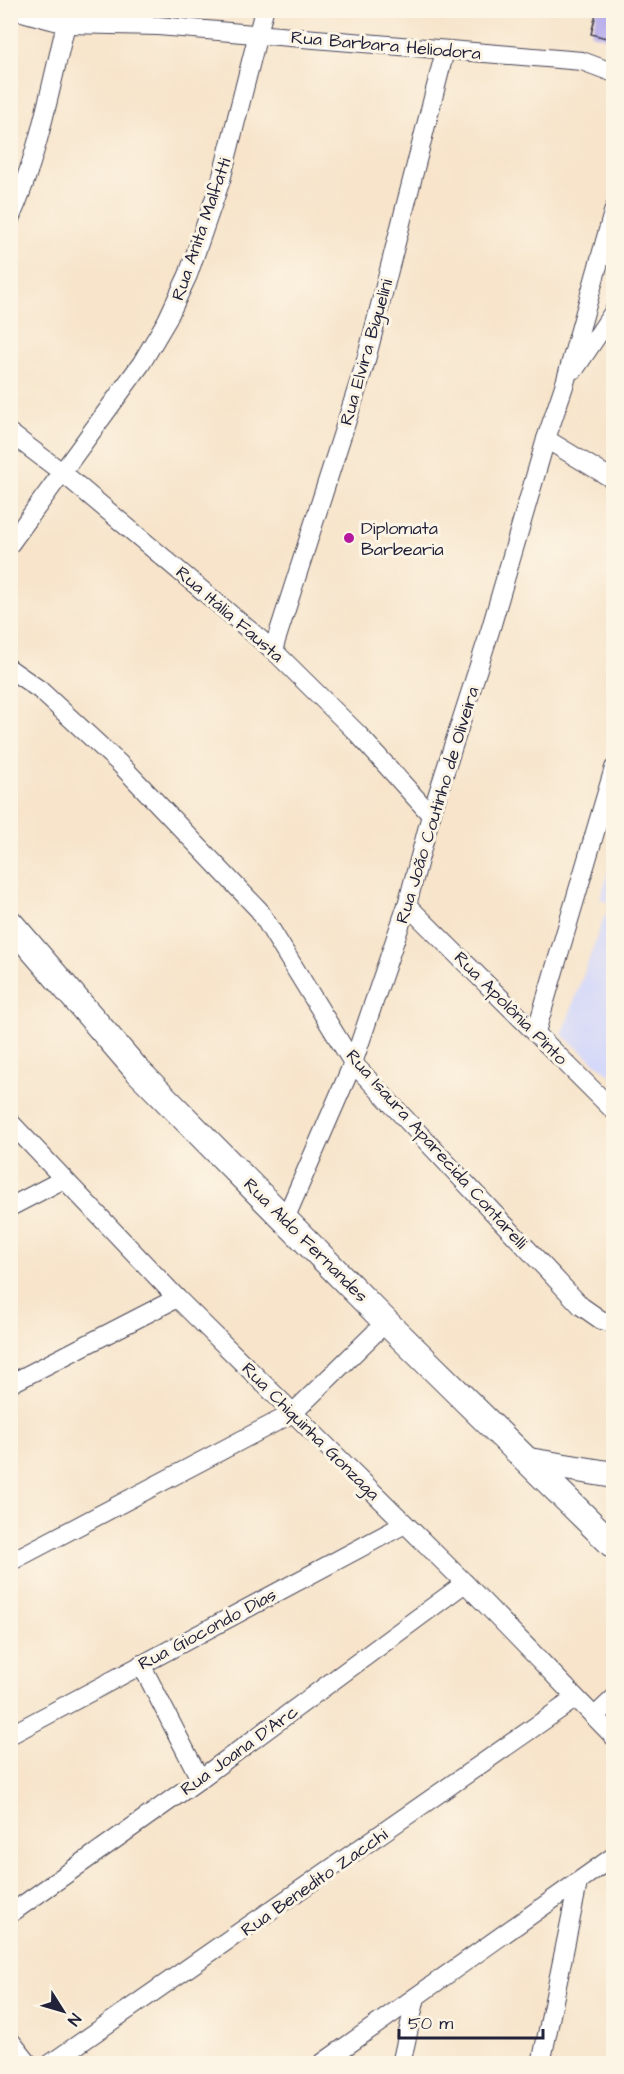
<svg xmlns="http://www.w3.org/2000/svg" width="624" height="2074" font-family="'Architects Daughter',sans-serif">
<style>
.built{fill:#d4d8f9}
.building{fill:#b4aaec}
.lines{fill:none;stroke-linecap:round;stroke-linejoin:round}
.street-casing{stroke:#423f51;stroke-width:20}
.secondary-casing{stroke:#423f51;stroke-width:28}
.street{stroke:#fff;stroke-width:18}
.secondary{stroke:#fff;stroke-width:26}
.poi-dot{fill:#b5179e;stroke:#fcf5e5;stroke-width:2}
.labels{text-anchor:middle;stroke-width:6;stroke-linejoin:round;paint-order:stroke}
.street-label{font-size:18px;fill:#22223b;stroke:#fcf5e5}
.poi-label{font-size:18px;fill:#22223b;stroke:#fcf5e5;text-anchor:start}
</style>
<rect width="100%" height="100%" fill="#fcf5e5"/>
<filter id="ink" filterUnits="userSpaceOnUse"><feTurbulence type="fractalNoise" baseFrequency=".0167" numOctaves="2"/><feDisplacementMap in="SourceGraphic" scale="12" xChannelSelector="R" yChannelSelector="G"/><feConvolveMatrix kernelMatrix="1 2 1 2 8 2 1 2 1" color-interpolation-filters="sRGB"/></filter>
<filter id="wash" filterUnits="userSpaceOnUse"><feTurbulence type="fractalNoise" baseFrequency=".008" numOctaves="4" result="noise"/><feDisplacementMap in="SourceGraphic" scale="24" xChannelSelector="R" yChannelSelector="G"/><feGaussianBlur stdDeviation="1.35" result="paint"/><feColorMatrix in="noise" values="0 0 0 0 0 0 0 0 0 0 0 0 0 0 0 0 0 1.4 0 .05"/><feComposite in="paint" operator="in"/></filter>
<g filter="url(#wash)">
<rect width="100%" height="100%" fill="#f7e4cb"/>
<g class="built">
<path d="M613 855 614 904H613L600 899Z"/>
<path d="M605 914 613 917V1077L562 1035Z"/>
</g>
<g id="blocks">
<path class="building" d="M597 10H614V40L591 34Z"/>
</g>
</g>
<g filter="url(#ink)">
<use href="#blocks" fill-opacity="0" stroke="#423f51" stroke-width="1.5"/>
<g class="lines">
<defs>
<g id="street">
<path d="M15 10 66 24 158 26 582 61 614 73"/>
<path d="M10 219C38 157 50 89 66 24"/>
<path d="M575 369 614 311"/>
<path d="M10 433 63 473 273 650 358 734 431 815"/>
<path d="M546 439 614 480"/>
<path d="M10 544 141 364 167 320 188 275 221 180 264 10"/>
<path d="M273 650 365 364 445 51"/>
<path d="M10 669 40 690 121 765 259 910 353 1063 581 1306 601 1320 614 1323"/>
<path d="M407 905 614 1111"/>
<path d="M536 1032 614 768"/>
<path d="M10 1122 177 1298 465 1583 614 1737"/>
<path d="M10 1207 64 1179"/>
<path d="M285 1219 353 1063 407 905 431 815 490 631 546 439 565 383 614 209"/>
<path d="M10 1384 177 1298"/>
<path d="M10 1562 293 1413 386 1322"/>
<path d="M141 1664 200 1779"/>
<path d="M594 1717 614 1698"/>
<path d="M10 1735 405 1524"/>
<path d="M10 1914 200 1779 465 1583"/>
<path d="M10 2040 29 2064"/>
<path d="M50 2064 576 1698"/>
<path d="M321 2064 614 1856"/>
<path d="M401 2064 416 1997"/>
<path d="M541 2064 578 1883"/>
</g>
<g id="secondary">
<path d="M10 923 136 1069 386 1322 614 1546"/>
<path d="M529 1461 614 1475"/>
</g>
</defs>
<use href="#street" class="street-casing"/>
<use href="#secondary" class="secondary-casing"/>
<use href="#street" class="street"/>
<use href="#secondary" class="secondary"/>
</g>
</g>
<circle class="poi-dot" cx="349" cy="538" r="6"/>
<g class="labels">
<g class="street-label">
<text transform="translate(386 45) rotate(5)" y="6">Rua Barbara Heliodora</text>
<text transform="translate(201 229) rotate(-71)" y="6">Rua Anita Malfatti</text>
<text transform="translate(366 352) rotate(-74)" y="6">Rua Elvira Biguelini</text>
<text transform="translate(230 614) rotate(41)" y="6">Rua Itália Fausta</text>
<text transform="translate(437 805) rotate(-73)" y="6">Rua João Coutinho de Oliveira</text>
<text transform="translate(511 1008) rotate(45)" y="6">Rua Apolônia Pinto</text>
<text transform="translate(437 1149) rotate(48)" y="6">Rua Isaura Aparecida Contarelli</text>
<text transform="translate(306 1240) rotate(45)" y="6">Rua Aldo Fernandes</text>
<text transform="translate(311 1431) rotate(45)" y="6">Rua Chiquinha Gonzaga</text>
<text transform="translate(207 1629) rotate(-28)" y="6">Rua Giocondo Dias</text>
<text transform="translate(239 1750) rotate(-36)" y="6">Rua Joana D'Arc</text>
<text transform="translate(314 1882) rotate(-35)" y="6">Rua Benedito Zacchi</text>
</g>
<g class="poi-label">
<text x="361" y="534">Diplomata<tspan x="361" dy="21">Barbearia</tspan></text>
</g>
</g>
<rect width="624" height="2074" fill="none" stroke="#fcf5e5" stroke-width="36"/>
<g transform="translate(63 2011) rotate(127)" stroke="#fcf5e5" stroke-width="4.5" paint-order="stroke">
<path d="M0-4.5L10 22L0 15L-10 22Z" fill="#22223b"/>
<text y="-9" font-size="16" font-weight="bold" text-anchor="middle" fill="#22223b">N</text>
</g>
<path d="M399 2029v9h144v-9" fill="none" stroke="#22223b" stroke-width="3"/>
<text x="408" y="2029" font-size="18" fill="#22223b" stroke="#fcf5e5" stroke-width="4.5" paint-order="stroke">50 m</text>
</svg>
